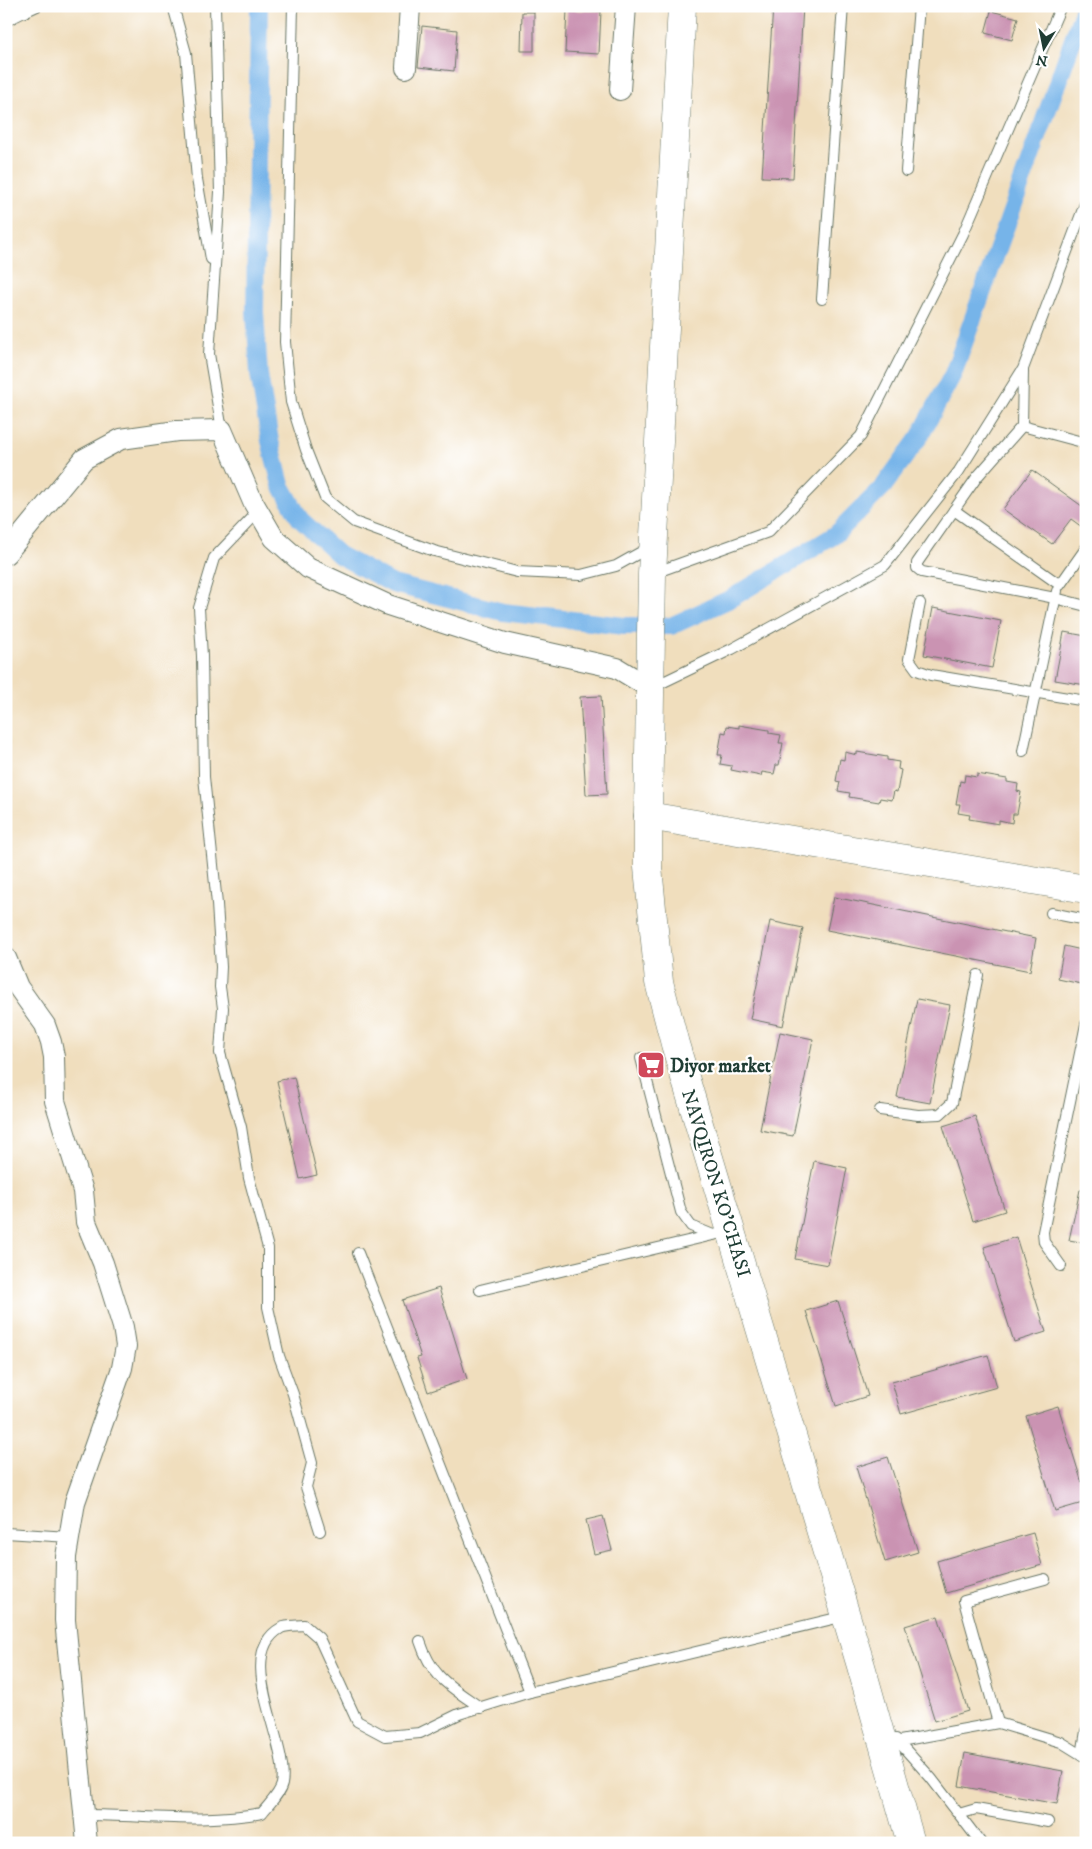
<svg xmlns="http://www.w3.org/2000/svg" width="1092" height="1849" font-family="'IM FELL DW Pica',serif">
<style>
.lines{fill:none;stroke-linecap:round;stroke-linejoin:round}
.canal{stroke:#76b4e9;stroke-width:18}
.building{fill:#ca93b2}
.lane-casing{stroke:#687564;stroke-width:12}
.street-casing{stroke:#687564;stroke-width:22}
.secondary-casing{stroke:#687564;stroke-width:29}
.lane{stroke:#fff;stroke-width:10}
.street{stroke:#fff;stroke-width:20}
.secondary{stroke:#fff;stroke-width:28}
.labels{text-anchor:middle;stroke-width:4.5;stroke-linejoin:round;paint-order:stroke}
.poi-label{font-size:19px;font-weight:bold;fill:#1f3d34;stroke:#fff;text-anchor:start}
.street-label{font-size:19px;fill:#1f3d34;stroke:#fff}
</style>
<rect width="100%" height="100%" fill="#fff"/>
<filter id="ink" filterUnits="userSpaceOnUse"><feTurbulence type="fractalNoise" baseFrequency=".02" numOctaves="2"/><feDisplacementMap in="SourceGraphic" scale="10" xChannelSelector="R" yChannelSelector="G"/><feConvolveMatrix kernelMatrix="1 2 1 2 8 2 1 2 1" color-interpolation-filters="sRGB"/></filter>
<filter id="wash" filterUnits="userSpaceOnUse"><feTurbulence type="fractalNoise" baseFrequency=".0096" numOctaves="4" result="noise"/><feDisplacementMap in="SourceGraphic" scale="20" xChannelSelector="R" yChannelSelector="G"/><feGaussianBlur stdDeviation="1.12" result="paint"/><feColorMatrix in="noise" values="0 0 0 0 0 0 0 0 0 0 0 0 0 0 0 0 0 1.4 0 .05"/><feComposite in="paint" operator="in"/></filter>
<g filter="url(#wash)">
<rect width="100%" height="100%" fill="#f0debd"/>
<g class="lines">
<path class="canal" d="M259 6 255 312 259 374 270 441 281 485 300 519 339 555 393 584 503 612 624 626H671L730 599 835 535 883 487 920 436 953 374 1085 6"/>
</g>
<g id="blocks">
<g class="building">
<path d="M773 6H803L793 178 762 177Z"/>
<path d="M567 10 601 11 599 54 565 52Z"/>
<path d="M991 11 1018 18 1012 40 985 33Z"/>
<path d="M522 12H534V51H521Z"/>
<path d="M422 26 457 30 454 71 418 67Z"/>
<path d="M1032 470 1086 509V530L1071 519 1052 544 1003 509Z"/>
<path d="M933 608 1001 621 992 668 924 655Z"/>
<path d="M1064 632 1086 636V685L1055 680Z"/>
<path d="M601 696 607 794 586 795 580 697Z"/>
<path d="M739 725 769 730V733L781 735 779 743H783L779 765H776L774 774 762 772 761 776 731 770 732 766 720 764 722 755H718L722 732 726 733 727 726 739 728Z"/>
<path d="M845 752 857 755V752L887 757V760L899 762 898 769 901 770 897 792 894 791 892 800 880 798 879 802 849 797 850 793 838 791 840 782 836 781 840 759 844 760Z"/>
<path d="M977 774 1007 779V782L1018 784 1017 791 1021 792 1017 814H1013L1012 823 999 820V824L969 819 970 815 958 813 960 804H956L960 781 964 782 965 775 977 777Z"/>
<path d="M834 897 1036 938 1030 971 827 930Z"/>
<path d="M770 921 803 928 783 1026 750 1019Z"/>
<path d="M1064 946 1086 951V985L1058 979Z"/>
<path d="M917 999 950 1005 930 1103 897 1097Z"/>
<path d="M780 1032 813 1039 793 1136 760 1130Z"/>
<path d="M294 1077 317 1175 300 1179 277 1081Z"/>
<path d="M975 1116 1005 1211 973 1221 943 1126Z"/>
<path d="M814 1161 847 1168 828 1265 795 1259Z"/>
<path d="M1080 1190H1086V1243L1069 1240Z"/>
<path d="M1016 1237 1046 1332 1014 1342 984 1247Z"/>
<path d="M439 1288 467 1379 428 1392 417 1358 421 1357 402 1300Z"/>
<path d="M838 1301 868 1396 836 1406 806 1311Z"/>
<path d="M988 1355 997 1387 901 1414 892 1382Z"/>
<path d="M1058 1406 1086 1496V1502L1055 1511 1026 1416Z"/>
<path d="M888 1457 918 1552 885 1562 856 1467Z"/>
<path d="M603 1516 612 1550 594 1554 586 1520Z"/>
<path d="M1033 1533 1042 1565 946 1593 937 1561Z"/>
<path d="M938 1616 968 1711 935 1721 905 1626Z"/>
<path d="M965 1753 1063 1771 1057 1804 959 1786Z"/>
</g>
</g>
</g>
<g filter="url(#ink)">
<use href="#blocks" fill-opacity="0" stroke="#687564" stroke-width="1"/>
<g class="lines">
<defs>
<g id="lane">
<path d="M173 6 186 53 197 179 211 259"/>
<path d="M215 6 220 192 209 354 222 430"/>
<path d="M293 6 285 342 291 402 306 450 325 498 354 522 434 551 517 572 581 575 616 566 650 547"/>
<path d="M6 9 24 12 37 6"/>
<path d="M6 21 24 12"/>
<path d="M906 171 919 6"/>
<path d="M822 299 843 6"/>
<path d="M1023 371 1022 426 977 477 917 563V568L922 572 1055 598 1086 606"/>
<path d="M1022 426 1086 443"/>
<path d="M954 510 1060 585 1086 548"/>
<path d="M258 512 214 558 199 608 202 656 204 777 217 904 221 967 220 987 223 1008 220 1053 241 1127 249 1178 268 1248V1307L279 1356 293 1394 312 1463 306 1487 320 1531"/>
<path d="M654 573 768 532 861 436 963 234 1061 6"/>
<path d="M920 603 909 659 917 670 931 675 1086 701"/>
<path d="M653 687 732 649 885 565 959 471 1023 369 1086 201"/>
<path d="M1023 751 1057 591"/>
<path d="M1051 913 1086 920"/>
<path d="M641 1058 681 1212 691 1226 713 1235"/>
<path d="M880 1110 918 1115 940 1114 952 1103 978 975"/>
<path d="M358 1253 530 1692"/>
<path d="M1061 1266 1044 1242 1043 1232 1086 1024"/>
<path d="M480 1290 730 1231"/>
<path d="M6 1533 69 1537"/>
<path d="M420 1641C432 1678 450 1686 481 1708"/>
<path d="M998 1723 964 1601 1045 1579"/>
<path d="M1086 1731 1082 1755 1086 1756"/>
<path d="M896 1739 931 1778 981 1843"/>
<path d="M900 1741 998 1723 1061 1742 1082 1755"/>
<path d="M959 1814 976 1809 1048 1822"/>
<path d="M85 1815C145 1815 204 1824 262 1813 268 1805 280 1794 282 1784 290 1744 232 1655 281 1628 287 1625 298 1626 304 1625L319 1638 357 1721 385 1736 420 1733 459 1714 530 1692 845 1616"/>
</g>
<g id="street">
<path d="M406 68 410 6"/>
<path d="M620 90 626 6"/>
<path d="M6 554 84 459 121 439 177 431 222 430 253 502 274 538 308 568 388 605 505 643 617 668 650 688"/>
<path d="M6 958 18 987 45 1025 51 1042 54 1057 55 1101 83 1191 86 1222 103 1263 123 1327 126 1346 122 1368 75 1502 66 1557 65 1620 87 1843"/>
</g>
<g id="secondary">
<path d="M682 6 652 574 648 816V867L659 982 675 1044 861 1666 911 1843"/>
<path d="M648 816 1086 889"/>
</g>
</defs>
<use href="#lane" class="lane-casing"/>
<use href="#street" class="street-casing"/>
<use href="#secondary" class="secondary-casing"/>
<use href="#lane" class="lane"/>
<use href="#street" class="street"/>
<use href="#secondary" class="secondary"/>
</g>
</g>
<defs>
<symbol id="supermarket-square" viewBox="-11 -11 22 22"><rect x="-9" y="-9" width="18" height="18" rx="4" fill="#d1495b" stroke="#fff"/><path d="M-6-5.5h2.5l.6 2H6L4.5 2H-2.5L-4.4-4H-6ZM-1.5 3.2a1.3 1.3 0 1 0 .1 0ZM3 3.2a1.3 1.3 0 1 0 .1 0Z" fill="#fff"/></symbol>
</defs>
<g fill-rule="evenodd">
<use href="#supermarket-square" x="635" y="1049" width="32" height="32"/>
</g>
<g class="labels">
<g class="poi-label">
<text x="670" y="1072">Diyor market</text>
</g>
<g class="street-label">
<text transform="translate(717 1183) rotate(73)" y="7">NAVQIRON KO'CHASI</text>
</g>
</g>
<rect width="1092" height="1849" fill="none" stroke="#fff" stroke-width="25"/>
<g transform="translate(1044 48) rotate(190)" stroke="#ffffff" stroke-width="4" paint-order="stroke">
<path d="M0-4L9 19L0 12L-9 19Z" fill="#1f3d34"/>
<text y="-8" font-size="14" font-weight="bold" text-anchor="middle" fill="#1f3d34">N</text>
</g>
</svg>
